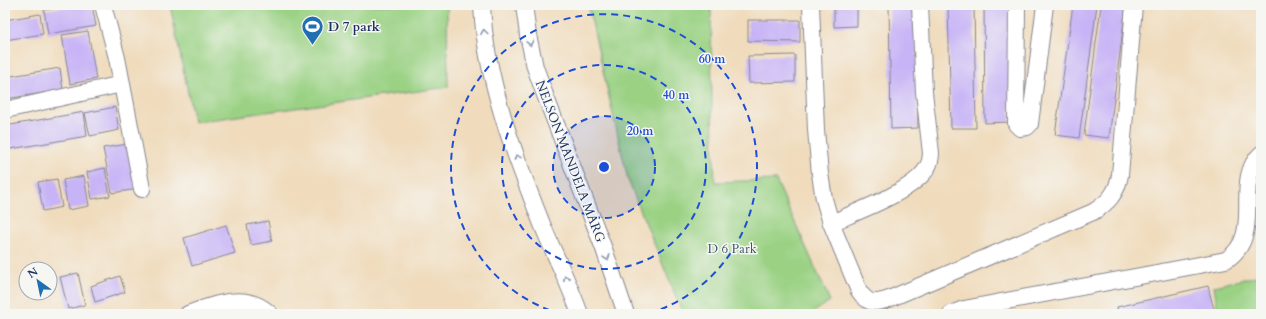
<svg xmlns="http://www.w3.org/2000/svg" width="1266" height="319" font-family="Cardo,serif">
<style>
.green{fill:#9ad183;stroke:#5a8070}
.building{fill:#c7b4f6}
.lines{fill:none;stroke-linecap:round;stroke-linejoin:round}
.street-casing{stroke:#86868e;stroke-width:18}
.street{stroke:#fff;stroke-width:16}
.oneway{stroke:#8d97ae}
.ring{fill:none;stroke:#1d4ed8;stroke-width:2;stroke-dasharray:7 5}
.labels{text-anchor:middle;stroke-width:3;stroke-linejoin:round;paint-order:stroke}
.poi-label{font-size:13px;font-weight:bold;fill:#1b2f5e;stroke:#f6f6f2;text-anchor:start}
.street-label{font-size:13px;fill:#1b2f5e;stroke:#f6f6f2}
.park-label{font-size:13px;fill:#3b5867;stroke:#f6f6f2}
.centre{fill:#1d4ed8;stroke:#f6f6f2;stroke-width:2}
.ring-label{font-size:12px;text-anchor:middle;font-weight:bold;fill:#1d4ed8;stroke:#f6f6f2;stroke-width:3;stroke-linejoin:round;paint-order:stroke}
</style>
<rect width="100%" height="100%" fill="#f6f6f2"/>
<filter id="ink" filterUnits="userSpaceOnUse"><feTurbulence type="fractalNoise" baseFrequency=".025" numOctaves="2"/><feDisplacementMap in="SourceGraphic" scale="8" xChannelSelector="R" yChannelSelector="G"/><feConvolveMatrix kernelMatrix="1 2 1 2 8 2 1 2 1" color-interpolation-filters="sRGB"/></filter>
<filter id="wash" filterUnits="userSpaceOnUse"><feTurbulence type="fractalNoise" baseFrequency=".012" numOctaves="4" result="noise"/><feDisplacementMap in="SourceGraphic" scale="16" xChannelSelector="R" yChannelSelector="G"/><feGaussianBlur stdDeviation="0.9" result="paint"/><feColorMatrix in="noise" values="0 0 0 0 0 0 0 0 0 0 0 0 0 0 0 0 0 1.4 0 .05"/><feComposite in="paint" operator="in"/></filter>
<g filter="url(#wash)">
<rect width="100%" height="100%" fill="#f0dcbd"/>
<g class="green">
<path d="M170 5H447L448 87 194 122Z"/>
<path d="M588 5H711L712 113 715 182 776 180 830 301 811 314H683L628 180Z"/>
<path d="M1261 275V314H1218L1214 286Z"/>
</g>
<g id="blocks">
<g class="building">
<path d="M76 5H92L96 26 48 34 44 10Z"/>
<path d="M834 5H857V26L834 27Z"/>
<path d="M889 5H916L918 128 891 129Z"/>
<path d="M948 5H974L976 128H951Z"/>
<path d="M984 5H1009L1010 122 985 123Z"/>
<path d="M1073 5H1097L1079 138 1055 135Z"/>
<path d="M1101 5H1126L1109 138 1084 135Z"/>
<path d="M40 14 43 34 5 40V20Z"/>
<path d="M748 20H800V42L748 41Z"/>
<path d="M88 31 96 79 70 84 62 35Z"/>
<path d="M795 55V82L749 83 748 56Z"/>
<path d="M60 68 63 90 5 99V77Z"/>
<path d="M115 107 119 130 90 136 85 113Z"/>
<path d="M84 112 87 136 5 150V126Z"/>
<path d="M128 144 138 189 112 193 103 148Z"/>
<path d="M105 168 110 196 92 199 87 172Z"/>
<path d="M84 176 89 206 68 210 63 180Z"/>
<path d="M57 179 62 207 43 211 38 182Z"/>
<path d="M268 221 272 241 251 245 247 225Z"/>
<path d="M226 225 235 253 192 266 184 238Z"/>
<path d="M78 273 85 305 68 309 60 277Z"/>
<path d="M120 276 125 292 95 302 91 286Z"/>
<path d="M1208 286 1215 314H1113L1118 312 1117 307Z"/>
</g>
</g>
</g>
<g filter="url(#ink)">
<use href="#blocks" fill-opacity="0" stroke="#86868e" stroke-width="1"/>
<g class="lines">
<defs>
<g id="street">
<path d="M103 5 117 58 142 189"/>
<path d="M482 5C485 79 515 156 542 224 554 254 569 283 580 314"/>
<path d="M524 5 528 35 535 67 545 95 604 249 626 314"/>
<path d="M811 5 816 130 820 174 824 199 831 223 859 291C868 304 874 304 889 299L1093 212C1108 203 1117 193 1120 175L1134 5"/>
<path d="M1017 5 1016 124 1020 128 1027 127 1030 124 1045 5"/>
<path d="M5 110 122 84"/>
<path d="M831 223C856 212 914 191 927 168 930 163 931 158 931 153L924 92 920 5"/>
<path d="M188 314C214 304 247 291 270 314"/>
<path d="M951 314 964 309 1226 260C1266 234 1231 181 1261 154"/>
</g>
</defs>
<use href="#street" class="street-casing"/>
<use href="#street" class="street"/>
</g>
<defs><path id="oneway-chevron" d="M-2-3.5L2.5 0L-2 3.5" fill="none" stroke-width="1.6" stroke-linecap="round" stroke-linejoin="round"/></defs>
<g class="oneway">
<use href="#oneway-chevron" transform="translate(484 32) rotate(-97)"/>
<use href="#oneway-chevron" transform="translate(530 43) rotate(77)"/>
<use href="#oneway-chevron" transform="translate(517 157) rotate(-110)"/>
<use href="#oneway-chevron" transform="translate(607 258) rotate(71)"/>
<use href="#oneway-chevron" transform="translate(566 278) rotate(-114)"/>
</g>
</g>
<circle cx="604" cy="167" r="51" fill="#1d4ed8" fill-opacity=".12"/>
<g class="ring">
<circle cx="604" cy="167" r="51"/>
<circle cx="604" cy="167" r="102"/>
<path d="M561 314A153 153 0 1 1 647 314"/>
</g>
<defs>
<symbol id="stadium-pin" viewBox="-11 -11 22 30"><path d="M0 17L-7.5 6A9.5 9.5 0 1 1 7.5 6Z" fill="#1f6fb2" stroke="#f6f6f2"/><path d="M0-5a6.5 5 0 1 0 0 10a6.5 5 0 1 0 0-10ZM-3.5-1.8h7v3.6h-7Z" fill="#fff"/></symbol>
</defs>
<g fill-rule="evenodd">
<use href="#stadium-pin" x="300" y="14" width="25" height="34"/>
</g>
<g class="labels">
<g class="poi-label">
<text x="328" y="31">D 7 park</text>
</g>
<g class="street-label">
<text transform="translate(571 161) rotate(69)" y="5">NELSON MANDELA MARG</text>
</g>
<g class="park-label">
<text x="732" y="253">D 6 Park</text>
</g>
</g>
<circle cx="604" cy="167" r="6" class="centre"/>
<g class="ring-label">
<text x="712" y="63">60 m</text>
<text x="676" y="99">40 m</text>
<text x="640" y="135">20 m</text>
</g>
<rect width="1266" height="319" fill="none" stroke="#f6f6f2" stroke-width="20"/>
<g transform="translate(38 281) rotate(327)"><circle r="19" fill="#f6f6f2" stroke="#9ea6b7"/>
<path d="M0-3L7 15L0 10L-7 15Z" fill="#1f6fb2"/>
<text y="-6" font-size="11" font-weight="bold" text-anchor="middle" fill="#1b2f5e">N</text>
</g>
</svg>
